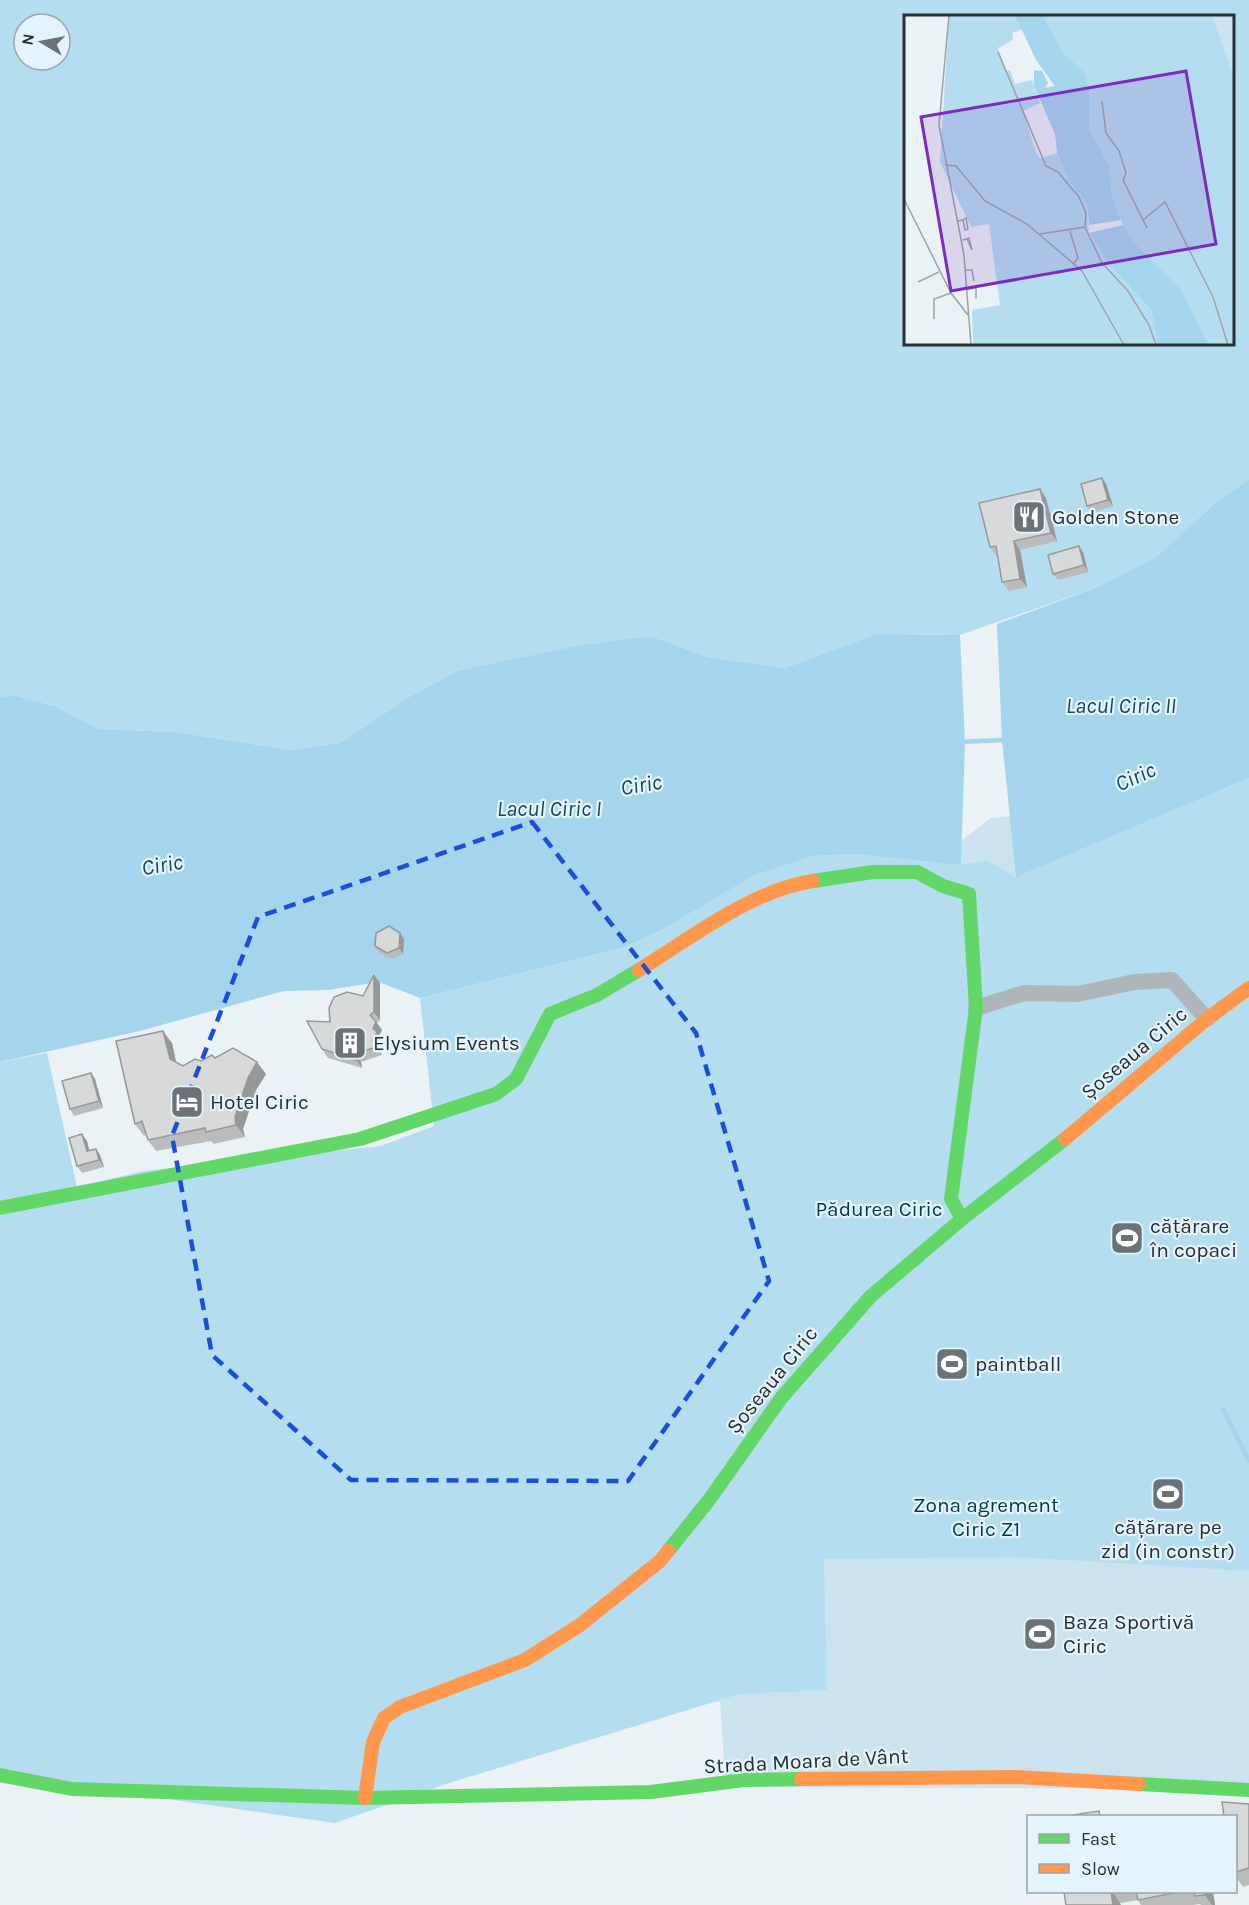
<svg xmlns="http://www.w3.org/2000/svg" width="1249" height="1905" font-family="Karla,sans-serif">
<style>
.green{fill:#cbe3ef}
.forest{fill:#b5ddf0;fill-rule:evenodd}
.water{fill:#a5d5ec}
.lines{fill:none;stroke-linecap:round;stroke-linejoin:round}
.stream{stroke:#a5d5ec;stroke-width:4.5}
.street{stroke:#aeb6ba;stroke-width:16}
.fast{stroke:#63d668;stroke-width:14}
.slow{stroke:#ff974d;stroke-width:14}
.wall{fill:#babbbb}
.shaded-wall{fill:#979898}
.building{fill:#d8d9d9;stroke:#979898;stroke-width:1.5}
.marked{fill:none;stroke:#1d4ed8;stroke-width:4.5;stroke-dasharray:12 8;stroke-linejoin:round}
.labels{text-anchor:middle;stroke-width:4.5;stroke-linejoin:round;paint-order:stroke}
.poi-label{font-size:21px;fill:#282e31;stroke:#e4f4fc;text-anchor:start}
.street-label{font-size:21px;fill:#282e31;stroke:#e4f4fc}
.park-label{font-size:21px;fill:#00394e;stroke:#e4f4fc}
.water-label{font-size:22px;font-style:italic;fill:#12485d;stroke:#e4f4fc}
.inset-road{fill:none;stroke:#9ca4a7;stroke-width:1.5}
.view{fill:#7b2cbf;fill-opacity:0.15;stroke:#7b2cbf;stroke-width:3}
.inset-edge{fill:none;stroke:#282e31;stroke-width:3}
</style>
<rect width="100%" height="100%" fill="#eaf2f6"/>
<path class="green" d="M1249 775V1789L726 1787 720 1702 536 1679 935 861 991 818 1221 794Z"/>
<g class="forest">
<path d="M0 0H1249V479L1213 505 1156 557 1095 588 960 635 876 634 785 668 707 657 651 636 457 671 409 697 340 743 289 750 178 732 97 729 55 706 13 695 0 697ZM906 16H1232V344H906ZM24 24H60V60H24Z"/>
<path d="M1249 778V1571L1014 1557 824 1559 827 1690 740 1694 446 1784 335 1823 0 1775V1062L47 1053 77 1187 143 1171 381 1146 434 1126 420 998 625 947 664 929 755 875 814 856 853 854 961 865 986 860 1016 877Z"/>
</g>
<g class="water">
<path d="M1249 479V778L1016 877 1002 740 997 624 1095 588 1156 557 1213 505Z"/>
<path d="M876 634 960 635 965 742 961 865 853 854 814 856 755 875 664 929 625 947 420 998 379 982 328 990 284 991 140 1031 0 1062V697L13 695 55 706 98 729 178 732 289 750 340 743 409 697 457 671 577 646 651 636 707 657 785 668Z"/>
</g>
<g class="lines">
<g class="stream">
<path d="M960 742 1002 740 1007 745"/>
<path d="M1223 1409 1249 1461"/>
</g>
<path class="street" d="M976 1008 1024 993 1078 994 1134 982 1172 980 1207 1019"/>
<g class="fast">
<path d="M813 881 873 872H917L943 886 969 894 976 1008 951 1199 962 1219"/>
<path d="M0 1208 360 1139 496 1094 516 1079 550 1014 597 995 639 970"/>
<path d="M668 1551 709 1500 782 1397 871 1296 962 1219 1065 1139"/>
<path d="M0 1775 72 1789 365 1798 651 1792 744 1780 801 1779"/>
<path d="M1139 1784 1249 1790"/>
</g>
<g class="slow">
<path d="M639 970C691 938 752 890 813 881"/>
<path d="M1065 1139 1207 1019 1249 988"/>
<path d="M801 1779 1014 1777 1139 1784"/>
<path d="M365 1798 373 1742 384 1718 400 1707 525 1660 580 1625 660 1561 668 1551"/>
</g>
</g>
<g class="wall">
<path d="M1102 478 1106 484 1113 506 1092 513 1087 506Z"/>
<path d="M1046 498 1057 541 1020 550 1027 587 1009 591 1002 582 997 556H996L990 547Z"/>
<path d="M1083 552 1088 572 1058 580 1053 574Z"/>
<path d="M400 933 404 939 403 954 392 959 379 953 375 946Z"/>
<path d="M374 975 380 983V1020L377 1023 382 1030 379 1036 383 1041 379 1049 382 1055 361 1062 362 1068 328 1058 322 1049 330 1022 363 996Z"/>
<path d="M172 1043 176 1062 183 1066 201 1061 215 1058 266 1074 256 1090 243 1129 245 1137 214 1144 211 1141 156 1151 148 1140 146 1134 144 1136 135 1124Z"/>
<path d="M91 1073 95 1079 103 1108 74 1116 70 1109Z"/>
<path d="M87 1141 89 1150 96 1149 100 1155 104 1167 82 1173 77 1166Z"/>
<path d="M1249 1804V1885L1243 1887 1236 1877V1816Z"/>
<path d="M1064 1892H1213L1215 1905H1201L1200 1904 1193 1905H1141L1138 1900 1120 1903Z"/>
</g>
<g class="shaded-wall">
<path d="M1102 478 1106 484 1113 506 1108 500Z"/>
<path d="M1040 489 1046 498 1057 541 1051 533Z"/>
<path d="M1014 541 1020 550 1027 587 1020 579Z"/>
<path d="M1079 546 1083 552 1088 572 1084 565Z"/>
<path d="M400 933 404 939 403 954 399 948Z"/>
<path d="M374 975 380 983V1020L374 1012Z"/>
<path d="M376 1022 382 1030 379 1036 383 1041 379 1049 382 1055 376 1047 373 1040V1028Z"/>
<path d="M163 1031 172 1043 178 1071 170 1059Z"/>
<path d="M355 1054 361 1062 362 1068 356 1060Z"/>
<path d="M257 1062 266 1074 256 1090 243 1129 245 1137 236 1125 235 1117 248 1078Z"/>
<path d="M91 1073 95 1079 103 1108 99 1101Z"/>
<path d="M82 1134 87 1141 91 1157 87 1151Z"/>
<path d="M96 1149 100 1155 104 1167 99 1160Z"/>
<path d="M1111 1892H1113L1120 1903 1121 1905H1113Z"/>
<path d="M1205 1892H1213L1215 1905H1212L1205 1895Z"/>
</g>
<g class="building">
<path d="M1102 478 1108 500 1087 506 1081 484Z"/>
<path d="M1040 489 1051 533 1014 541 1020 579 1002 582 996 546 990 547 979 503Z"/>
<path d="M1079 546 1084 565 1053 574 1048 555Z"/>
<path d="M389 926 400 933 399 948 387 953 375 946 376 933Z"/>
<path d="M374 975V1012L370 1015 376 1022 373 1028 377 1032 373 1040 376 1047 355 1054 356 1060 322 1049 307 1021 330 1022 329 1008 334 997 347 992 363 996Z"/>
<path d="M163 1031 170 1059 183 1066 195 1059 201 1061 212 1055 215 1058 233 1048 257 1062 248 1078 235 1117 236 1125 206 1132 205 1128 148 1140 142 1121 135 1124 116 1041Z"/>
<path d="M91 1073 99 1101 70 1109 62 1081Z"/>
<path d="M82 1134 87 1151 96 1149 99 1160 77 1166 69 1138Z"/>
<path d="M1222 1802 1249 1804V1868L1236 1872V1816H1224Z"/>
<path d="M1099 1811 1100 1816H1066Z"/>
<path d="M1064 1892H1111L1113 1905H1066Z"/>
<path d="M1136 1892H1179L1138 1900Z"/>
<path d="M1194 1892H1205V1895L1195 1896Z"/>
</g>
<path class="marked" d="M532 822 696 1033 769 1281 628 1481 351 1480 212 1355 172 1136 258 917Z"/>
<defs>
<symbol id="restaurant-square" viewBox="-11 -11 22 22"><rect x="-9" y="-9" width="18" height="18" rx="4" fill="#6c7376" stroke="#e4f4fc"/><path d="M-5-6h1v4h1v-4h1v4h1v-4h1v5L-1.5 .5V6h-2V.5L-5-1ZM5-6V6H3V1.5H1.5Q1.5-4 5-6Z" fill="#fff"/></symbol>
<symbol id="building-square" viewBox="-11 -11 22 22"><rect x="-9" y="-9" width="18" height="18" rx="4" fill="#6c7376" stroke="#e4f4fc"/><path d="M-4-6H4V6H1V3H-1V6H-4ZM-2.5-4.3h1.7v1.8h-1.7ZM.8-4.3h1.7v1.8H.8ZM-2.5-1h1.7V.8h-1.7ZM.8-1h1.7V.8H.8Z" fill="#fff"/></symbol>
<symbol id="hotel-square" viewBox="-11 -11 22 22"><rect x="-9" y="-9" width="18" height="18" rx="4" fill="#6c7376" stroke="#e4f4fc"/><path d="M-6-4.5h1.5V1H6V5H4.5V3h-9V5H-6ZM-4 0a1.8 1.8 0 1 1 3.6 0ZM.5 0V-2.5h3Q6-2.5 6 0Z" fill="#fff"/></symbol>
<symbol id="stadium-square" viewBox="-11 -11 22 22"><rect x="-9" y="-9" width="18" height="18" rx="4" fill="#6c7376" stroke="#e4f4fc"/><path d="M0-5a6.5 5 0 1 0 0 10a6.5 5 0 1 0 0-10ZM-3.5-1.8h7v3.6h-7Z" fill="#fff"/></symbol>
</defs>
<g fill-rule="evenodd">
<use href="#restaurant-square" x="1010" y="498" width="38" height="38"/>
<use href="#building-square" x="331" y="1024" width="38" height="38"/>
<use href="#hotel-square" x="168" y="1083" width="38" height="38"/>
<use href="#stadium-square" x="1108" y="1219" width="38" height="38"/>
<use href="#stadium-square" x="933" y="1345" width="38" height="38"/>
<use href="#stadium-square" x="1149" y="1475" width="38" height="38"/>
<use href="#stadium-square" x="1021" y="1615" width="38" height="38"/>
</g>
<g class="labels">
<g class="poi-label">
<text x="1052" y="524">Golden Stone</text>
<text x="373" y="1050">Elysium Events</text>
<text x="210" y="1109">Hotel Ciric</text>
<text x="1150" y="1233">cățărare<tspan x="1150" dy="24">în copaci</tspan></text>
<text x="975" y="1371">paintball</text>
<text x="1168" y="1534" text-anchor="middle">cățărare pe<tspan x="1168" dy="24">zid (in constr)</tspan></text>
<text x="1063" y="1629">Baza Sportivă<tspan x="1063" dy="24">Ciric</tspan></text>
</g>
<g class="street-label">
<text transform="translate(1134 1053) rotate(-40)" y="7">Șoseaua Ciric</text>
<text transform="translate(772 1380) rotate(-51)" y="7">Șoseaua Ciric</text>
<text transform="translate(806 1761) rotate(-3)" y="7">Strada Moara de Vânt</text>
</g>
<g class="park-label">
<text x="879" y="1216">Pădurea Ciric</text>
<text x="986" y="1512">Zona agrement<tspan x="986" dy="24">Ciric Z1</tspan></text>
</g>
<g class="water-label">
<text x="1121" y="713">Lacul Ciric II</text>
<text transform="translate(1135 776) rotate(-24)" y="8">Ciric</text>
<text transform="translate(641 784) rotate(-9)" y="8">Ciric</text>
<text x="549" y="816">Lacul Ciric I</text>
<text transform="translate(162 864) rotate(-9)" y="8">Ciric</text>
</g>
</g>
<g transform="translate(904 15)">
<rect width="330" height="330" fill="#eaf2f6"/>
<path d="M308 0H330V63L312 15Z" fill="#cbe3ef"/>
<path d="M45 0H111L119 14 108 18 109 25 94 33 102 56 106 55 111 69 128 65 136 88 119 96 132 137 136 143 153 138 165 166 183 190 185 219 204 248 247 295 254 330H69L68 295 96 290 85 209 67 212 36 147ZM139 0H308L330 63V330H305L277 274 233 230 219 210 208 181 206 152 185 114V81L180 57 158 36Z" fill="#b5ddf0"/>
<path d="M111 0H139L158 36 180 57 185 74V114L206 152 208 181 217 205 185 210 183 190 165 166 153 138 151 119 130 71V55L138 56 144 68 141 73 151 71 132 45ZM219 210 233 230 277 274 305 330H254L247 295 204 248 185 218Z" fill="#a5d5ec"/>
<path class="inset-road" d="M45 0 35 110 60 240 67 330M94 37 142 151 154 157 175 182 182 198 181 212 136 219M198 86 202 118 215 136 222 158 219 165 239 205M41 150 52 151 81 186 123 209 178 256 220 330M0 184 47 278 64 300M54 206 59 205 61 215 64 214 62 203 59 205M181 212 198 248 224 276 245 310 252 330M243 213 239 205 261 187 309 282 324 330M166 216 174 243 170 248M58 225 63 224 68 235 65 223 63 224M61 255H68L70 266M14 267 35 257M64 274 72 273V284M30 304V284L47 278"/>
<path class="view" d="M282 56 312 229 47 276 17 102Z"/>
<rect width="330" height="330" class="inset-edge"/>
</g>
<rect x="1027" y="1815" width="210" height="78" fill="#e4f4fc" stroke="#99a5ab" stroke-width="1.5"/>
<rect x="1039" y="1834" width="30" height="9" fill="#63d668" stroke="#99a5ab" stroke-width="1.5"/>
<text x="1081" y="1845" font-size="18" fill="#282e31">Fast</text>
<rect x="1039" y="1864" width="30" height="9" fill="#ff974d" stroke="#99a5ab" stroke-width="1.5"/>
<text x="1081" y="1875" font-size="18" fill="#282e31">Slow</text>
<g transform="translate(42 42) rotate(280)"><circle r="28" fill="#e4f4fc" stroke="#99a5ab" stroke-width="1.5"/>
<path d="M0-4.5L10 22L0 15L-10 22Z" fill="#6c7376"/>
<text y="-9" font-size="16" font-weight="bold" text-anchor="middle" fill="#282e31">N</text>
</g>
</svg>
